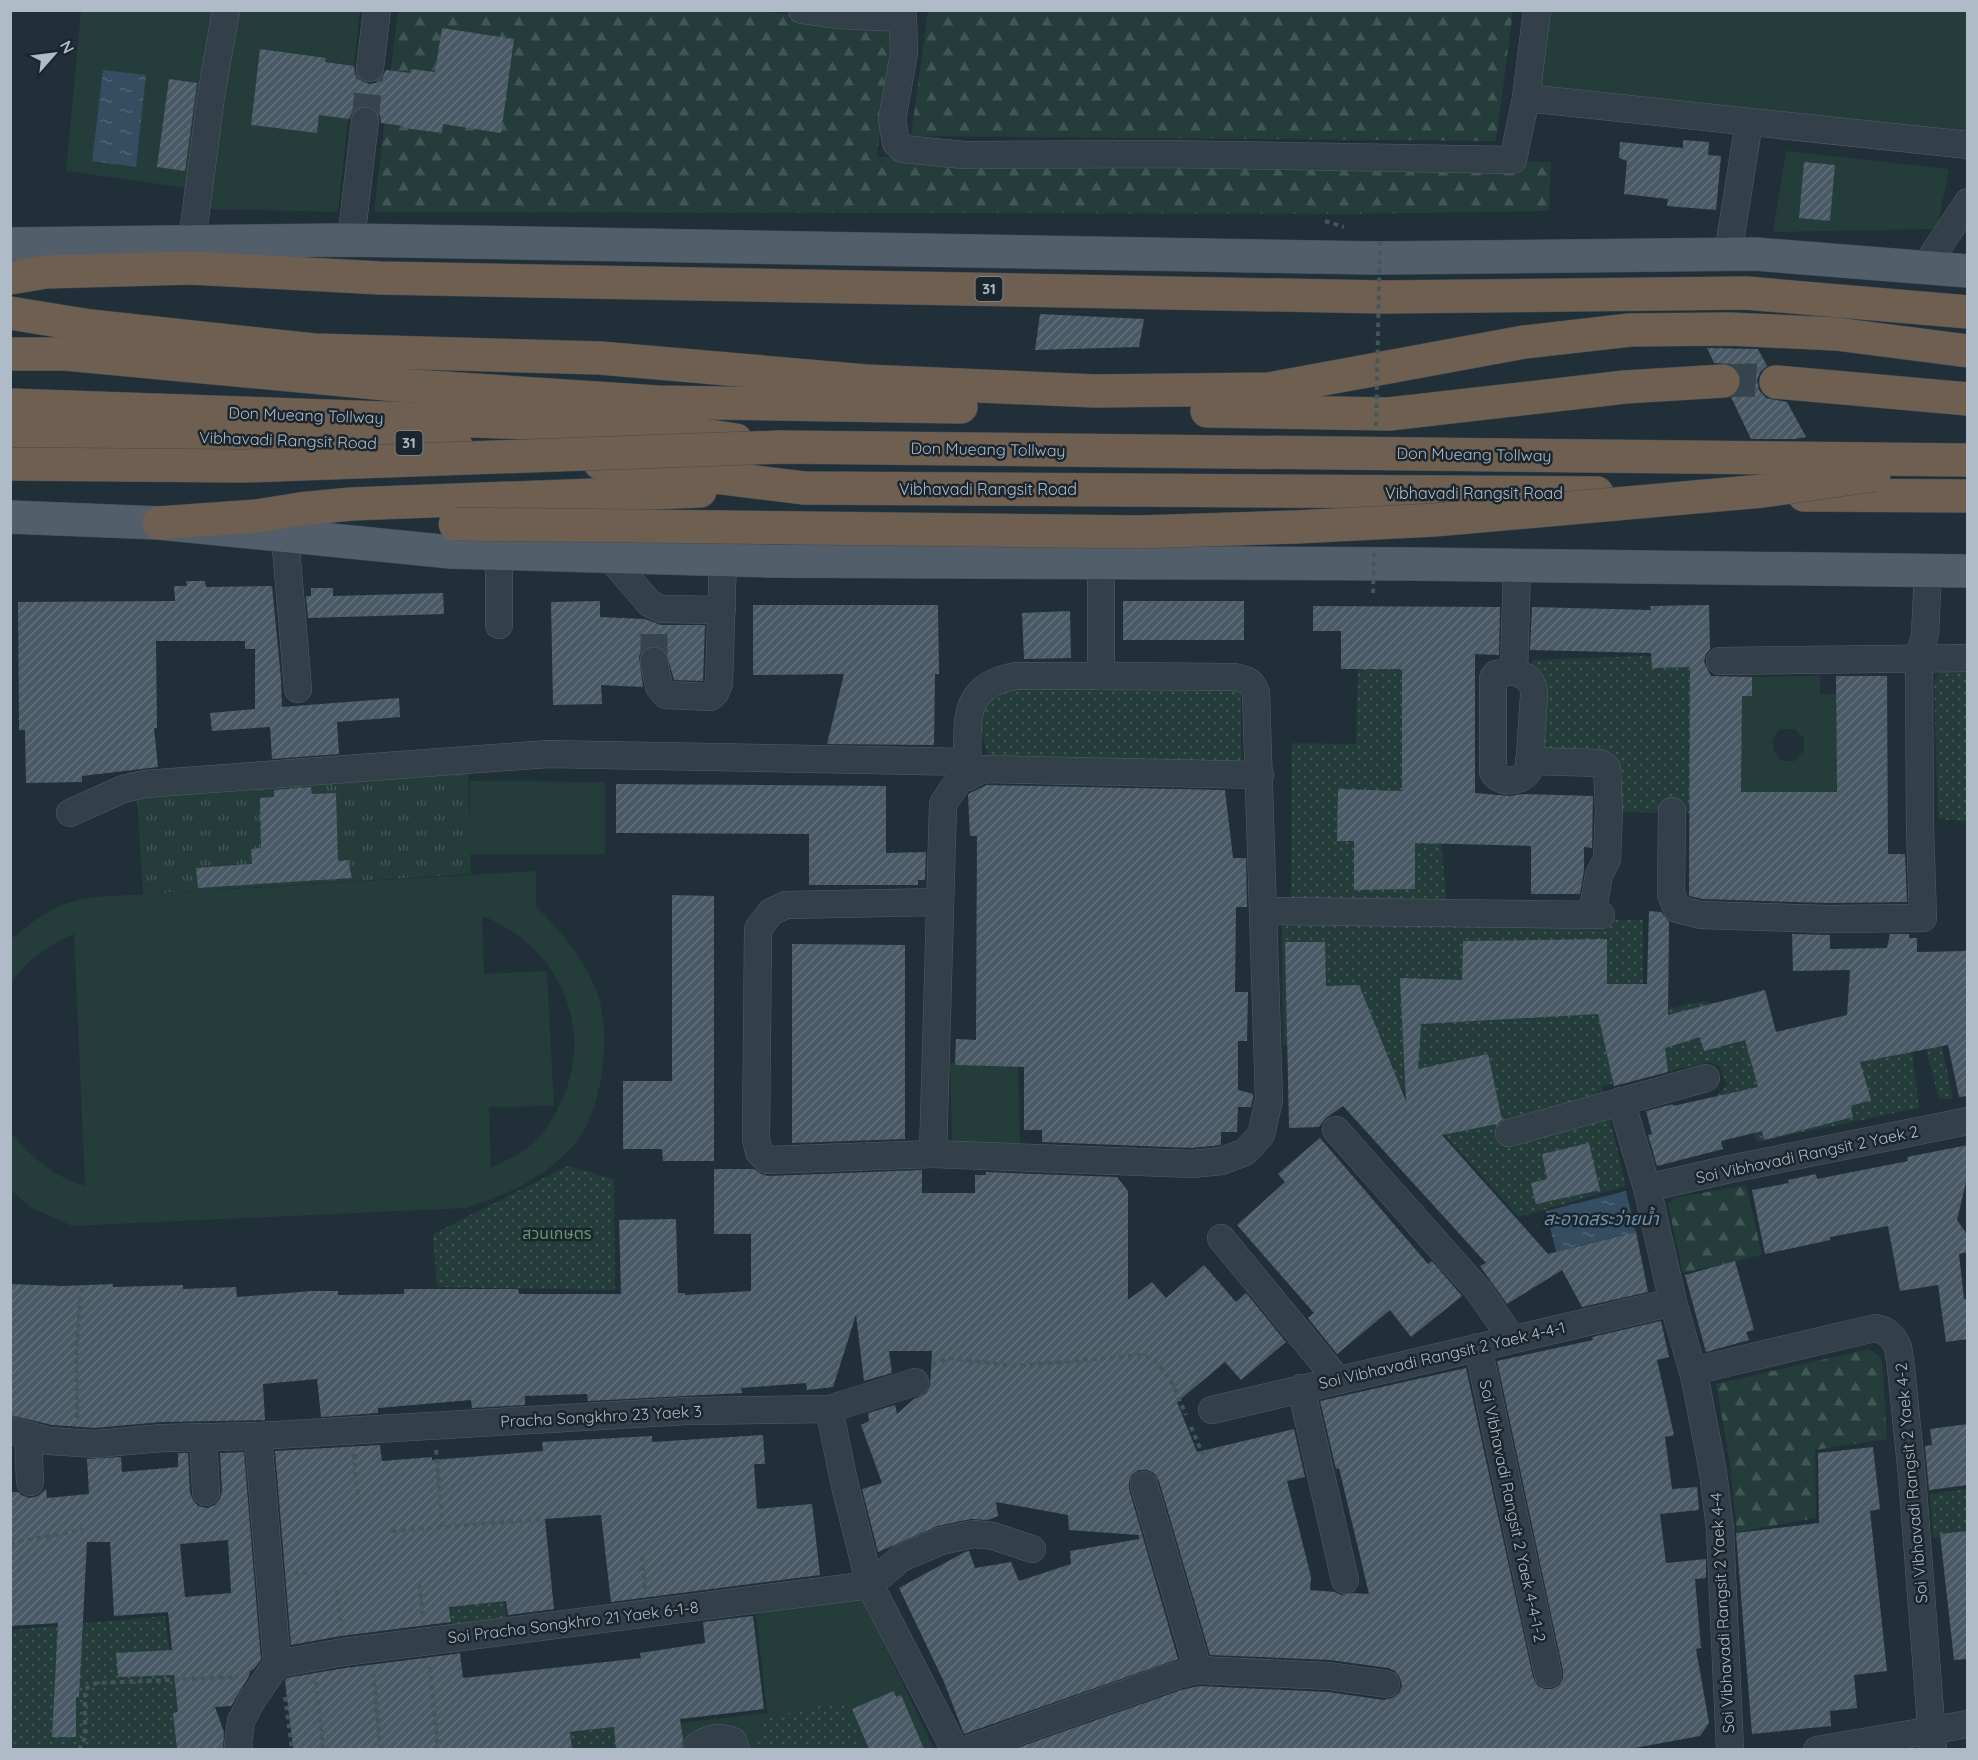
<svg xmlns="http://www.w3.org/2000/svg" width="1978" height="1760" font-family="Quicksand,'Noto Sans Thai',sans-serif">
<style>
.grass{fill:#243c3a;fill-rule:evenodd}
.forest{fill:url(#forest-firs)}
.park{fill:url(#park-tufts)}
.garden{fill:url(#garden-dots)}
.water{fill:url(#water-ripples)}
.building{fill:url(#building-hatch);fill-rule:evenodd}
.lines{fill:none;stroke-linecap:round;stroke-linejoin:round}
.minor-tunnel{stroke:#36444e;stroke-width:27;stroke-dasharray:27 14;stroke-linecap:butt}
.highway-tunnel{stroke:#36444e;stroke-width:33;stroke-dasharray:33 16;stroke-linecap:butt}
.minor-casing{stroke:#525e67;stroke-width:28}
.major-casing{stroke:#414c56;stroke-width:34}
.highway-casing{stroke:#3f4b54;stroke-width:34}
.path{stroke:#425858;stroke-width:4;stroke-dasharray:4.5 4.5;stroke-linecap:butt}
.minor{stroke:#344049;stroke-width:27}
.major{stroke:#525f6a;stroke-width:33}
.highway{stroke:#6f5f51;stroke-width:33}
.highway-bridge-casing{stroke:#3f4b54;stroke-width:34;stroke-linecap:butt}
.path-bridge{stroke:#425858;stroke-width:4;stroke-dasharray:4.5 4.5;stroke-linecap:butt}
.highway-bridge{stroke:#6f5f51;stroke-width:33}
.labels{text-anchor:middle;stroke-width:5;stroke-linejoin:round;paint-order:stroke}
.shield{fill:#1a252e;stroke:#828e98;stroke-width:1.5}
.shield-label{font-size:15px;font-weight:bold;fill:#afbbc6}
.street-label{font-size:16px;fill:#afbbc6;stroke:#1a252e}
.park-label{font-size:16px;fill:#66976a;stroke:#1a252e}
.water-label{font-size:18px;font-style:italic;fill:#6f91aa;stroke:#1a252e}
</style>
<defs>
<pattern id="forest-firs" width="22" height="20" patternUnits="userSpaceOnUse" patternTransform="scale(1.5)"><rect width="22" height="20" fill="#243c3a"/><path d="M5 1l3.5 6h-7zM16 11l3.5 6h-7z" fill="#415655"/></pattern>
<pattern id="park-tufts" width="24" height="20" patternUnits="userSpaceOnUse" patternTransform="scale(1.5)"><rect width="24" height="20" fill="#243c3a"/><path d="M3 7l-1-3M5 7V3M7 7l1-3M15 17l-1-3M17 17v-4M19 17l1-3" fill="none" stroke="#415655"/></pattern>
<pattern id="garden-dots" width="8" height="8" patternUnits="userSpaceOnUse" patternTransform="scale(1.5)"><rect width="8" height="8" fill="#243c3a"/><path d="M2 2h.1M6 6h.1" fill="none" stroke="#415655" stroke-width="1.8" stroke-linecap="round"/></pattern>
<pattern id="water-ripples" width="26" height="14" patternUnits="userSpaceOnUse" patternTransform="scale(1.5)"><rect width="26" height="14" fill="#344d61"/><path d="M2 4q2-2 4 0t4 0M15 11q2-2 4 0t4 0" fill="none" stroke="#4f6576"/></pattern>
<pattern id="building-hatch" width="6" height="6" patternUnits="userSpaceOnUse" patternTransform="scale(1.5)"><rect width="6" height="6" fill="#495965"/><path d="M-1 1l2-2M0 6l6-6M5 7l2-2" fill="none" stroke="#616f7a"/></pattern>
</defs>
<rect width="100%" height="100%" fill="#212f39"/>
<g class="grass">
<path d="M81 11H213L208 30 187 188 66 171Z"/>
<path d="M234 11H360L338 212 204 209Z"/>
<path d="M1550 11H1967L1968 137 1540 89Z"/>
<path d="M1786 151 1949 169 1937 229 1773 232Z"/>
<path d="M1820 676V694H1836L1837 792H1741L1742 696H1752V677ZM1780 729H1795L1804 738V750L1795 761H1782L1775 753 1772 740Z"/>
<path d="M470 781 605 782V854H470Z"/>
<path d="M536 871V907C561 931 581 954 595 987 612 1026 604 1092 585 1129 580 1139 567 1153 559 1160 531 1184 501 1197 466 1208L72 1226 30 1207 11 1190V1132C30 1157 55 1177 85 1186L74 934C49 945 24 961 11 985V939C42 915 54 903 95 897ZM482 916C555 943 594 1022 564 1095 556 1114 544 1136 527 1148 517 1156 503 1162 491 1168L489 1107 554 1106 547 971 484 974Z"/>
<path d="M1018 1062 1020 1143 952 1144 950 1063Z"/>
<path d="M862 1597 934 1749 471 1750 470 1747 767 1713 756 1614Z"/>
</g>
<g class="forest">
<path d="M398 10H754L893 28 877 157 1551 162 1549 211 1351 214 374 212Z"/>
<path d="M928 11V10L1513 11 1496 141 911 136Z"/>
<path d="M1746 1185 1762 1255 1683 1273 1668 1204 1675 1198Z"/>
<path d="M1869 1349 1879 1356 1882 1361 1887 1439 1815 1450 1816 1518 1737 1532 1730 1463 1716 1384Z"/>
</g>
<path class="park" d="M468 769 471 874 143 894 137 796Z"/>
<g class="garden">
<path d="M1644 656 1694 659V813L1614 812 1609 757 1536 756 1532 660Z"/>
<path d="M1424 664 1447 903 1291 899 1292 743 1356 744 1358 669Z"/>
<path d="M1941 668 1967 669V821L1938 819 1934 681Z"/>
<path d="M1241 684V763L988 758 981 730 982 702 996 685Z"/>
<path d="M1282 917 1643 920V1015L1704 1001 1785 1034 1912 1050 1919 1108 1757 1142 1742 1106 1707 1107 1727 1085 1719 1066 1709 1062 1602 1086 1626 1186 1519 1217 1391 1076 1388 1072 1394 1066 1283 1045Z"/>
<path d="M1931 996 1953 1099H1939L1913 999Z"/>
<path d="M568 1166 614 1179 615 1290 437 1287 433 1234Z"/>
<path d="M1967 1489V1533L1933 1538 1930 1494Z"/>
<path d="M504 1598 507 1621 452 1629 450 1602Z"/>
<path d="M165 1616 183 1749 11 1750V1630Z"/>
<path d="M843 1701 865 1749H755L763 1719Z"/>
<path d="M622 1726 625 1749 471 1750 470 1747Z"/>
</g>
<g class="water">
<path d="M103 70 146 75 136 167 92 161Z"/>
<path d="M1626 1191 1636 1232 1574 1247 1560 1267 1546 1211Z"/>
</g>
<g class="building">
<path d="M442 28 514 39 501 133 443 124 442 133 404 128V126L381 123 380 115 375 109 366 105 358 107 353 111 349 119 319 115 317 133 251 125 260 49 326 58 325 62 354 66 355 74 360 80 369 84 376 83 382 78 386 70 410 73 411 69 435 72Z"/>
<path d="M169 79 197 83 185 171 157 167Z"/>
<path d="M1683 140 1709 142 1708 155 1721 156 1716 210 1667 206 1668 199 1624 194 1627 161 1619 158 1620 142 1683 148Z"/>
<path d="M1804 162 1835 165 1830 221 1799 218Z"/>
<path d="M1040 314 1144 319 1139 347 1035 350Z"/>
<path d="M1707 348 1758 349 1767 366 1760 372 1757 380 1759 390 1766 398 1787 402 1806 437 1794 439H1751L1731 397 1740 389 1742 380 1739 371 1731 364 1714 363Z"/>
<path d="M186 581H205L206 587 272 586 281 679 282 707 399 698 400 717 337 722 339 754 272 759 270 727 212 731 210 713 255 709V649H245V641H156L157 728H154L158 767 82 776V782L26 783 25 730H19L18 602 175 601 174 586H187Z"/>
<path d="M311 588H333V596L443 593 444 614 308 618 306 596H311Z"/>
<path d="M600 601V617L645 619 661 625H705L703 681 674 680 666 651 660 646 652 645 644 649 639 656 643 687 601 685 602 704 553 705 551 602Z"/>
<rect x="1123" y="601" width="121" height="39"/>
<path d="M753 605H938L939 674H935L934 745 827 744 844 674 753 675Z"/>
<path d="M1709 605 1710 649 1706 654 1704 662 1711 676 1752 677V696H1742L1741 792H1837L1836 676H1887L1888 854H1905L1907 902 1829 903 1703 899 1689 896 1690 667 1652 668 1651 653 1530 650 1532 607 1651 610 1650 606Z"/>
<path d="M1313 606 1500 607 1499 655 1475 654V793L1510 796 1522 794 1593 796 1592 848 1584 847V870L1580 894H1531V846L1415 843V889L1354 890V841H1337L1338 789 1402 791V669H1341V631H1313Z"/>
<path d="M1070 611 1071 658 1024 659 1022 613Z"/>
<path d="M616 784 886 786V853L926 852 925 880H918V885H809V834L616 833Z"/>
<path d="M987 785 1225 790 1233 858H1246L1247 907H1236L1235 992H1248L1247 1041H1238V1090L1253 1094V1098L1251 1107H1238L1237 1132H1221V1145L1192 1148 1042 1142V1130H1024V1067L955 1065 956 1039 976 1040 977 836H970L968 795 970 793Z"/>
<path d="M311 787 312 794 336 793 338 861 348 860 352 878 198 888 196 868 252 864 251 849 261 848 260 798 274 797V790Z"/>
<path d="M672 895 714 896V1161H663L662 1149H623V1081H672Z"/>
<path d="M1649 911 1661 912 1669 922 1668 1015 1765 990 1776 1032 1847 1015 1850 970 1793 971 1792 934 1830 935V949L1887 948 1890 934H1909V938H1917V952L1968 951V1096L1959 1097 1948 1045 1860 1062 1871 1100 1850 1106 1853 1117 1764 1140 1762 1131 1721 1141 1723 1149 1657 1166 1648 1135 1652 1134 1646 1111 1673 1104V1106L1758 1087 1745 1040 1704 1051 1700 1037 1665 1048 1668 1072 1614 1086 1598 1014 1421 1024 1418 1069 1488 1054 1502 1120 1497 1124 1442 1135 1548 1254 1636 1232 1648 1292 1582 1307 1562 1270 1507 1304 1480 1266 1486 1263 1343 1106 1326 1118 1319 1127 1289 1128 1285 942H1325L1326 986 1359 985 1406 1101 1400 978 1462 980 1463 941 1607 939V984H1647Z"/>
<path d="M792 944 905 945V1139L792 1143Z"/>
<path d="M1320 1138 1428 1264 1432 1261 1462 1296 1411 1337 1390 1310 1337 1354 1308 1318 1314 1313 1237 1225 1285 1182 1278 1174Z"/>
<path d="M1589 1143 1600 1190 1536 1204 1531 1183 1547 1179 1542 1154Z"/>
<path d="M1968 1145V1174L1957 1220 1968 1236V1252L1959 1254 1964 1299H1968V1339L1946 1342 1938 1285 1900 1291 1888 1226 1830 1237V1240L1765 1254 1752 1190 1789 1183 1788 1180 1816 1174 1817 1179 1908 1161 1907 1157Z"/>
<path d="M714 1169H754L761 1174 768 1176 922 1170V1193H975V1175H986V1172L1117 1177 1128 1191V1300L1152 1282 1166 1298 1204 1265 1236 1302 1246 1293 1286 1342 1241 1380 1225 1362 1177 1402 1197 1452 1294 1429 1305 1477 1287 1481 1311 1577 1310 1590 1335 1592 1341 1595 1353 1593 1369 1594 1339 1468 1336 1469 1320 1401 1466 1368 1533 1677 1537 1685 1544 1689H1552L1559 1685 1563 1678V1671L1497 1361 1593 1340 1592 1337 1661 1321 1669 1357 1657 1360 1674 1435 1665 1437 1672 1489 1697 1487 1699 1510 1660 1514 1666 1563 1706 1559V1578L1695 1579 1701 1648 1696 1649 1709 1723 1700 1736 1629 1749H1014L1181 1690 1199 1686 1328 1692 1384 1700 1392 1698 1399 1693 1402 1686 1400 1678 1395 1671 1388 1668 1330 1660 1210 1655 1159 1481 1154 1473 1147 1470H1139L1132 1475 1129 1482V1489L1178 1659 964 1734 944 1682 899 1588 965 1552 969 1551 975 1568 1011 1562 1019 1581 1071 1564 1070 1551 1139 1539V1535L1069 1530 1068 1515 996 1502 998 1516 988 1520 971 1519 938 1526 878 1552 862 1489 882 1483 861 1425 869 1421 868 1413 895 1405 897 1414 914 1399 926 1393 930 1385 932 1351H889L892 1373 864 1381 856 1315 833 1387 807 1390 806 1383 741 1388 742 1393 588 1401 587 1394 525 1396V1405L472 1408 471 1400 378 1408V1413L321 1417 317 1379 263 1384 265 1420 161 1422 95 1428 52 1425 10 1415V1284L63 1286 113 1284V1287L183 1285V1289L236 1287 237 1297 312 1291H338V1295L404 1294V1289H518L519 1294H621L619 1220 676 1219 678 1293H685V1295L751 1291V1234H714Z"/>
<path d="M1735 1261 1754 1330 1746 1332 1749 1340 1706 1352 1685 1275Z"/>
<path d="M1968 1424V1485L1929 1490 1925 1446 1932 1445 1930 1429Z"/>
<path d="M763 1435 765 1464H754L757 1509 812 1504 820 1575 611 1602 601 1515 545 1519 554 1609 508 1615 506 1601 449 1607 451 1622 341 1636 291 1645 275 1451 380 1445 382 1461 432 1457V1460L543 1451 542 1442 652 1436V1442Z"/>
<path d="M1873 1447 1880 1509 1870 1511 1887 1671 1854 1675 1857 1708 1830 1711 1831 1726 1752 1734 1736 1533 1819 1523 1818 1453Z"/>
<path d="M244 1452 261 1660 253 1670 250 1671 249 1676 231 1706 215 1707 224 1732 223 1749H177L173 1713 178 1712 174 1675 118 1677 116 1653 172 1650 168 1612 114 1616 110 1542H87L79 1697H76V1737H52L58 1623 10 1626V1492H18L23 1496 30 1498 38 1496 46 1489 47 1498 89 1494 87 1459 121 1457 122 1472 178 1467V1453H188L190 1493 193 1500 198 1506 207 1508 215 1505 220 1499 222 1491 220 1453ZM228 1540 231 1593 185 1597 180 1544Z"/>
<path d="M1968 1531V1659L1954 1660 1940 1534Z"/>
<path d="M753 1616 764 1709 680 1719 683 1739 682 1749H616L614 1727 570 1732 572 1749H293L285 1681 286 1678 345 1668 455 1654 460 1653 463 1678 641 1658 640 1653 705 1643 703 1622Z"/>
<path d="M894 1691 896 1697 901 1695 924 1749H869L852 1709Z"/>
</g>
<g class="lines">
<g class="minor-tunnel">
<path d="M365 121 370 68"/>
<path d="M654 661V631"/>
</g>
<path class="highway-tunnel" d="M1723 381 1748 380 1776 382"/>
<defs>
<g id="minor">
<path d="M802 10 837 15 903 18 904 53 892 120 896 143 903 149 964 155 1164 154 1513 160 1526 98 1537 10"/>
<path d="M370 68 377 10"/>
<path d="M1526 98 1968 145"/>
<path d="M351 240 365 121"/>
<path d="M192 241 211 96 226 10"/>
<path d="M1728 254 1749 122"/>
<path d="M1925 267 1968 202"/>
<path d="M285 536 298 689"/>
<path d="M609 556 649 603 661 609 722 610"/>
<path d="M1101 563V676L1234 677C1246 679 1252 681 1256 693L1269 1100 1261 1135 1245 1152 1222 1161 1192 1164 933 1154 943 804 959 780 984 769 1260 775"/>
<path d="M499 625V554"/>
<path d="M654 661 659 687 666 695 710 697 715 693 719 683 723 559"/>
<path d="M1720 661 1968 658"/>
<path d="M1514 671C1527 677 1534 680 1534 695L1529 770C1520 783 1502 784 1493 772V678L1496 674 1514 671 1517 566"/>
<path d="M1529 761 1600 763 1607 768 1609 810 1607 859 1599 875 1592 914"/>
<path d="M967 777C970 728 955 687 1016 676H1101"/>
<path d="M1672 811 1671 894 1677 909 1701 915 1829 919 1923 918 1920 827 1919 659 1925 634 1928 572"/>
<path d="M70 813 123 789 145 784 548 754 968 762"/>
<path d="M1264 911 1601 915"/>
<path d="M1621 1101 1647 1188 1673 1302 1695 1379 1713 1472 1720 1529 1730 1750"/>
<path d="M1336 1130 1479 1291 1512 1339"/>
<path d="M1509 1133 1706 1078"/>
<path d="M933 1154 767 1160 759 1152 756 1139 758 929 771 912 786 905 940 902"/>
<path d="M1647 1188 1730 1169 1968 1121"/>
<path d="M1221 1238 1337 1379"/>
<path d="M1478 1347 1548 1674"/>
<path d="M1693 1371 1875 1328 1885 1331 1893 1338 1898 1347 1901 1368 1912 1476 1933 1750"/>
<path d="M1301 1388 1345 1580"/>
<path d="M829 1409 845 1486 870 1585 955 1750"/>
<path d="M1212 1410 1673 1302"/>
<path d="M10 1430 49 1441 95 1444 162 1438 258 1436 686 1411 829 1409 915 1382"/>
<path d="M28 1435 30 1482"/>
<path d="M203 1437 206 1492"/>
<path d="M1144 1485 1198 1670"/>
<path d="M277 1664 343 1652 870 1585 901 1558 941 1541 974 1534 993 1536 1032 1549"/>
<path d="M239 1750 238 1744 241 1721 252 1700 277 1664 258 1436"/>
<path d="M698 1750 697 1746C711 1737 718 1736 733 1741L736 1750"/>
<path d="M966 1750 1177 1675 1198 1670 1329 1676 1386 1684"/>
<path d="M1817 1750 1968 1724"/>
</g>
<g id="major">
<path d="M10 244 347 240 1377 258 1755 254 1968 271"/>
<path d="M10 517 159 523 451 552 770 561 1412 564 1968 571"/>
</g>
<g id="highway">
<path d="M10 278 46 272 191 268 381 278 1383 297 1746 293 1968 312"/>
<path d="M10 313 90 326 314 350 600 358 866 381 1095 391 1269 389 1524 342 1630 330 1729 329 1836 334 1968 351"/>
<path d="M10 354H65L397 385 657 402 961 407"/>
<path d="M1776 382 1968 399"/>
<path d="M10 405 649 427 736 440"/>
<path d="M1207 411 1389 414 1625 387 1723 381"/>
<path d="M10 433 268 438 456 446"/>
<path d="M600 463 804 488 1597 493"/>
<path d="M1804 495 1968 496"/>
<path d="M159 523 257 516 300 509 351 504 700 491"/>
</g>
</defs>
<use href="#minor" class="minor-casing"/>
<use href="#major" class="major-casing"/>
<use href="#highway" class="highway-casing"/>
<g class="path">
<path d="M1325 221 1344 227"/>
<path d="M932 1364 949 1358 1016 1366 1141 1355 1154 1359 1172 1383 1186 1415"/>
<path d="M77 1418 76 1350 82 1286"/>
<path d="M1191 1427 1204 1457"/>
<path d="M436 1450 443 1527"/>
<path d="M354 1454 358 1501"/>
<path d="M392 1531 543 1519"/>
<path d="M10 1543 83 1530"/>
<path d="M642 1557 645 1589"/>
<path d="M294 1573 309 1572"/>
<path d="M419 1584 423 1616"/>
<path d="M337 1590 341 1628"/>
<path d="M430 1667 438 1750"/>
<path d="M373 1673 381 1750"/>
<path d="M316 1682 323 1750"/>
<path d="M285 1697 292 1750"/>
<path d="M79 1750 85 1738V1689L96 1683 238 1677"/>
</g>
<use href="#minor" class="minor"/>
<use href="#major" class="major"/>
<use href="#highway" class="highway"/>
<defs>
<g id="highway-bridge">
<path d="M10 464 244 466 780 447 1968 460"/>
<path d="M455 524 1139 532 1296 527 1434 520 1763 491 1874 475"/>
</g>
</defs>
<use href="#highway-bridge" class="highway-bridge-casing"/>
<g class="path-bridge">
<path d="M1376 426 1380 238"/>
<path d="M1373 593 1374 550"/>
</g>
<use href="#highway-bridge" class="highway-bridge"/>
</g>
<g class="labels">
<g class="shield">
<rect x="975.5" y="277" width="27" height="24" rx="4.5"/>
<rect x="395.5" y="431" width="27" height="24" rx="4.5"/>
</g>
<g class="shield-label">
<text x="989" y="294">31</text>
<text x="409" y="448">31</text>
</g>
<g class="street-label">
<text transform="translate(306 415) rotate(2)" y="6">Don Mueang Tollway</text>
<text transform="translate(288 440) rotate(2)" y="6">Vibhavadi Rangsit Road</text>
<text transform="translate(988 449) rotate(1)" y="6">Don Mueang Tollway</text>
<text transform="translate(1474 454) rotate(1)" y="6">Don Mueang Tollway</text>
<text x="988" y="495">Vibhavadi Rangsit Road</text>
<text x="1474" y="499">Vibhavadi Rangsit Road</text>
<text transform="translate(1807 1154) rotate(-12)" y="6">Soi Vibhavadi Rangsit 2 Yaek 2</text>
<text transform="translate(1442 1355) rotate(-13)" y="6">Soi Vibhavadi Rangsit 2 Yaek 4-4-1</text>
<text transform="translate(601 1416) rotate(-3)" y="6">Pracha Songkhro 23 Yaek 3</text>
<text transform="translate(1911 1483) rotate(-95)" y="6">Soi Vibhavadi Rangsit 2 Yaek 4-2</text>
<text transform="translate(1513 1511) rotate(78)" y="6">Soi Vibhavadi Rangsit 2 Yaek 4-4-1-2</text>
<text transform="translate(1722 1613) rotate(-93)" y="6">Soi Vibhavadi Rangsit 2 Yaek 4-4</text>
<text transform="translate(573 1622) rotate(-7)" y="6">Soi Pracha Songkhro 21 Yaek 6-1-8</text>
</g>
<g class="park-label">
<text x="557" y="1239">สวนเกษตร</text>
</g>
<g class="water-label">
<text x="1601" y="1225">สะอาดสระว่ายน้ำ</text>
</g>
</g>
<rect width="1978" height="1760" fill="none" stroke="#afbbc6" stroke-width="24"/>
<g transform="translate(54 54) rotate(62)" stroke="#1a252e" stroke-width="4.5" paint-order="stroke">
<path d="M0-4.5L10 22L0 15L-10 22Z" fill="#afbbc6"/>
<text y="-9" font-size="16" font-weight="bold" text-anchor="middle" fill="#afbbc6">N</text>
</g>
</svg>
